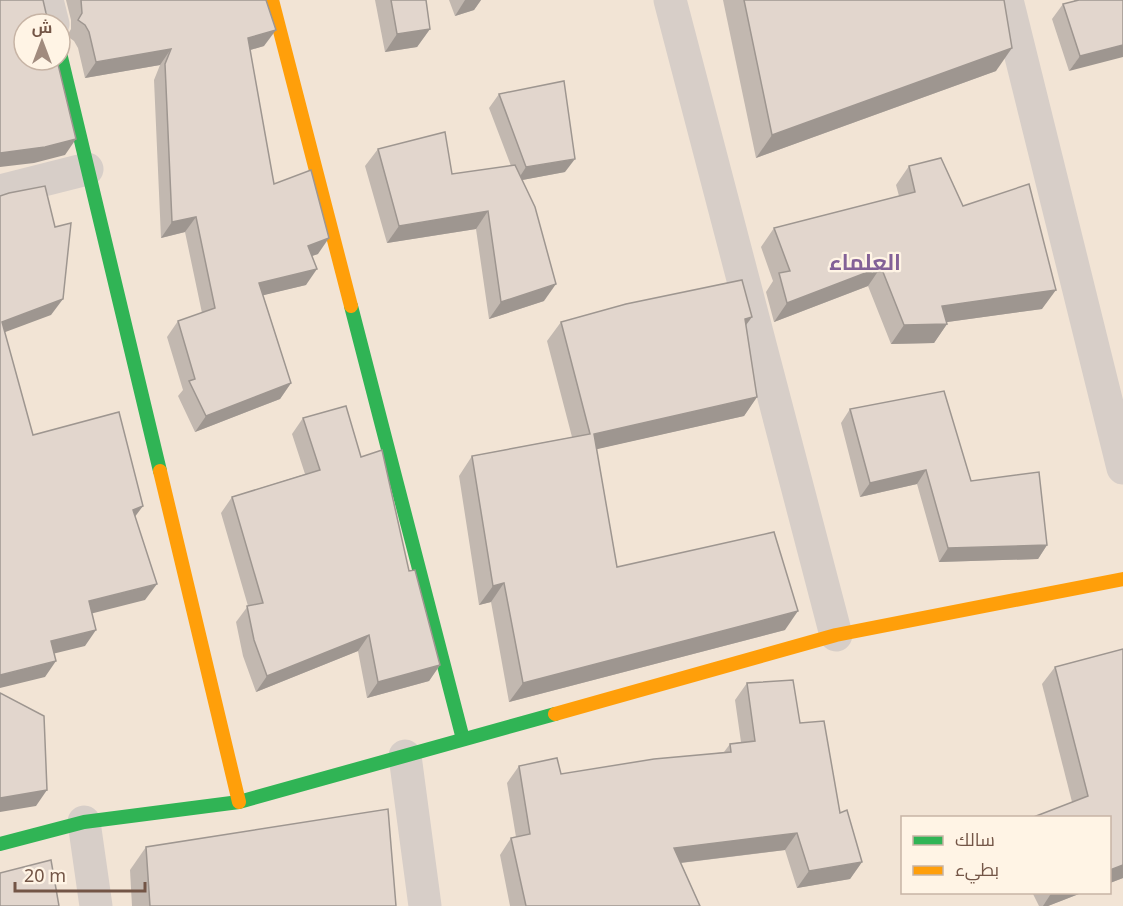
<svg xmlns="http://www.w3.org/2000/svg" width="1123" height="906" font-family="'Noto Sans',Cairo,sans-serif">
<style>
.residential{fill:#f2e4d5;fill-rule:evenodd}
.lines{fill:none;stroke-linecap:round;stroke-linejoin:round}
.street{stroke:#d7cec8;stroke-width:33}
.fast{stroke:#30b455;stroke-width:14}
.slow{stroke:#ff9f0a;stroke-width:14}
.wall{fill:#c2b8b0}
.shaded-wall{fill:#9e9690}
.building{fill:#e2d6cd;stroke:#9e9690;stroke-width:1.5}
.labels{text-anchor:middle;stroke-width:4.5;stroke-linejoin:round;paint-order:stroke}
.district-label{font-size:22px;font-weight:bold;fill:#836197;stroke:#fff4e5}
</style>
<rect width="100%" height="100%" fill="#f6efe5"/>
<path class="residential" d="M0 0H1123V906H0ZM24 24H60V60H24ZM902 818H1110V892H902Z"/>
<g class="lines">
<g class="street">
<path d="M47 0 53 24"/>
<path d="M670 0 836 635"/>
<path d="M1007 0 1123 468"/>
<path d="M0 191 87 169"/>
<path d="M405 756 425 906"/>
<path d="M84 822 96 906"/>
</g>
<g class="fast">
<path d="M60 53 160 471"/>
<path d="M351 306 463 739"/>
<path d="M0 844 84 822 239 802 555 714"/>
</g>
<g class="slow">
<path d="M272 0 351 306"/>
<path d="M160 471 239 802"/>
<path d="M555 714 836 635 1123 579"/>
</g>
</g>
<g class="wall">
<path d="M66 0H266L264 46 250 50 274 184 318 254 312 256 306 285 263 295 291 383 280 399 195 432 178 396 183 390 167 337 178 321 202 313 185 232 161 238 154 80 160 65 85 78 78 48 74 41 67 36 71 29V20Z"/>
<path d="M375 0H426L430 29 417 47 385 52Z"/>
<path d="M449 0H481L474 10 455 16Z"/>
<path d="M723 0H1004L996 71 756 158Z"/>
<path d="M1074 0H1123L1069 71 1052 19 1063 4 1074 1Z"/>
<path d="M499 94 565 172 522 180 544 301 489 319 476 229 387 243 365 166 378 149 452 174 511 166 489 108Z"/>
<path d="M909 166 1042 309 947 322V324L934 343 891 344 868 286 774 322 766 292 773 281 761 247 774 228 899 196 896 185Z"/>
<path d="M561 322 746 324 757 397 744 416 596 449 617 567 785 630 509 702 491 602 479 605 459 476 472 456 572 437 547 341Z"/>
<path d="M850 409 971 481 1047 545 1038 559 939 562 917 484 860 497 841 423Z"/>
<path d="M303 418 361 457 409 571 440 665 429 681 367 698 358 651 256 692 243 656 236 622 248 606 221 513 232 497 305 474 292 434Z"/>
<path d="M1123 649V878L1110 883 1072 802 1042 684 1055 667Z"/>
<path d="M747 683 800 723 862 862 850 879 797 888 785 850 681 863 700 906H510L500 855 511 838 516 837 507 783 519 766 561 774 724 752 730 744 741 742 735 700Z"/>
<path d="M146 847 396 906H132L130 870Z"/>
<path d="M1032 892H1084L1048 906H1039Z"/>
</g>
<g class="shaded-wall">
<path d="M465 0H481L474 10 455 16Z"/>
<path d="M430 29 417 47 385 52 397 34Z"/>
<path d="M276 30 264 46 237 54 248 38Z"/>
<path d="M1123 45V57L1069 71 1080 56Z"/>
<path d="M1012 48 996 71 756 158 772 135Z"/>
<path d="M171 49 160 65 85 78 96 62Z"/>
<path d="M76 139 65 155 34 163 0 167V153Z"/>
<path d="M575 159 565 172 517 181 526 167Z"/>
<path d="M488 211 476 229 387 243 399 226Z"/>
<path d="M196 217 185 232 161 238 172 222Z"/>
<path d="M329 238 318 254 297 261 308 246Z"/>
<path d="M881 267 868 286 774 322 787 303Z"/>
<path d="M317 269 306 285 248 299 259 283Z"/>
<path d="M556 284 544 301 489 319 501 302Z"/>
<path d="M1056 290 1042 309 933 324H947L934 343 891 344 904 325 942 306Z"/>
<path d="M63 299 51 315 0 334 2 322Z"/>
<path d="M752 317 738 336 745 319Z"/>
<path d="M291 383 280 399 195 432 206 416Z"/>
<path d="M757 397 744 416 580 453 594 434Z"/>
<path d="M926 470 917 484 860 497 870 483Z"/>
<path d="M143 506 131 522 133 510Z"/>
<path d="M1047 545 1038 559 939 562 948 548Z"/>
<path d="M504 583 491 602 479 605 493 586Z"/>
<path d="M157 584 145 600 78 617 89 601Z"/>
<path d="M798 611 785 630 509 702 523 683Z"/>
<path d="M96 630 85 646 40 657 51 641Z"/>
<path d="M369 635 358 651 256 692 267 676Z"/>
<path d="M56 661 45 677 0 688V675Z"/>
<path d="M440 665 429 681 367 698 378 682Z"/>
<path d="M47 790 36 806 0 812V798Z"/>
<path d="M797 833 785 850 663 865 674 848Z"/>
<path d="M862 862 850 879 797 888 809 871Z"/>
<path d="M1123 865V878L1110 883V870Z"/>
<path d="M1052 892H1084L1048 906H1043Z"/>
</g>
<g class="building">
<path d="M0 0H43L46 13 50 21 55 24H24V60H57L76 139 45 147 0 153Z"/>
<path d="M81 0H266L276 30 248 38 274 184 311 170 329 238 308 246 317 269 259 283 291 383 206 416 189 381 195 379 178 321 215 308 196 217 172 222 165 64 171 49 96 62 89 32 85 25 78 20 82 13Z"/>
<path d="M391 0H426L430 29 397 34Z"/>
<path d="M744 0H1004L1012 48 772 135Z"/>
<path d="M1079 0H1123V45L1080 56 1063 4Z"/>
<path d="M564 81 575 159 526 167 499 94Z"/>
<path d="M445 132 452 174 515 165 535 207 556 284 501 302 488 211 399 226 378 149Z"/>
<path d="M941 158 963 206 1029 184 1056 290 942 306 947 324 904 325 881 267 787 303 779 273 790 271 774 228 915 192 909 166Z"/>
<path d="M45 186 55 227 71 223 63 299 2 322 33 435 119 412 143 506 133 510 157 584 89 601 96 630 51 641 56 661 0 675V196L9 193Z"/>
<path d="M742 280 752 317 745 319 757 397 594 434 617 567 774 532 798 611 523 683 504 583 493 586 472 456 590 434 561 322 626 304Z"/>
<path d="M944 391 971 481 1039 472 1047 545 948 548 926 470 870 483 850 409Z"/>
<path d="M346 406 361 457 382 450 409 571 415 570 440 665 378 682 369 635 267 676 254 640 247 606 263 603 232 497 320 470 303 418Z"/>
<path d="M1123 649V865L1110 870V818H1031L1088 796 1055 667Z"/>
<path d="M793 680 800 723 824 721 840 813 847 810 862 862 809 871 797 833 674 848 700 906H526L511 838 530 834 519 766 557 758 561 774 654 759 731 752 730 744 755 741 747 683Z"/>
<path d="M0 693 44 716 47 790 0 798Z"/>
<path d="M388 809 396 906H150L146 847Z"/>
<path d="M51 860 59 906H0V873Z"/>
</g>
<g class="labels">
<g class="district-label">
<text x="865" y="270">العلماء</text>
</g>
</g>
<rect x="901" y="816" width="210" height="78" fill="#fff4e5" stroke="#c7b4a5" stroke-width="1.5"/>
<rect x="913" y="836" width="30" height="9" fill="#30b455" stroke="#c7b4a5" stroke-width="1.5"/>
<text x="955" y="846" font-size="18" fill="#735546">سالك</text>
<rect x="913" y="866" width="30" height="9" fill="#ff9f0a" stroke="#c7b4a5" stroke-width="1.5"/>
<text x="955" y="876" font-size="18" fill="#735546">بطيء</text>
<g transform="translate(42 42)"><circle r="28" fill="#fff4e5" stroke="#c7b4a5" stroke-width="1.5"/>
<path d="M0-4.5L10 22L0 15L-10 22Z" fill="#a18b7e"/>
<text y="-9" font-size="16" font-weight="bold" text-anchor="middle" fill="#735546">ش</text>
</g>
<path d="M15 882v9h130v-9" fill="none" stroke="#735546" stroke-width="3"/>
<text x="24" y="882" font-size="18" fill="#735546" stroke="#fff4e5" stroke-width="4.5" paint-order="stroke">20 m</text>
</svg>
